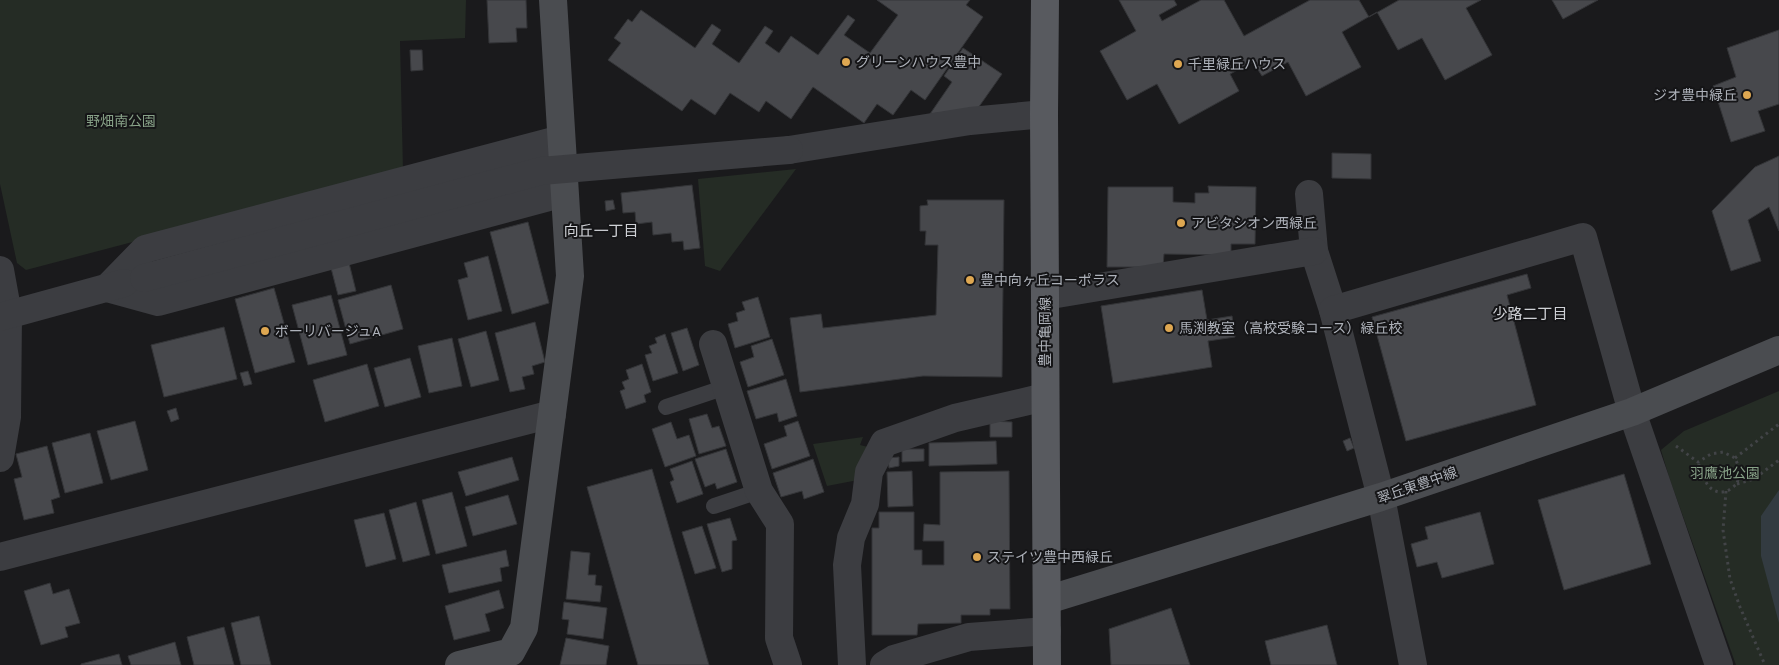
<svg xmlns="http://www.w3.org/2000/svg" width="1779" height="665" font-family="Overpass,'Noto Sans JP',sans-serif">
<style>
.green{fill:#252c25}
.water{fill:#333b41}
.building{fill:#47484c;stroke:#343538}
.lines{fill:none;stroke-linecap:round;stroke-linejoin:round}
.path{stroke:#424447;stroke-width:3;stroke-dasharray:2.5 4;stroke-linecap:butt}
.lane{stroke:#3c3d41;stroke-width:16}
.street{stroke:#3c3d41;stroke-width:28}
.secondary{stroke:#4a4c50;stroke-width:28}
.primary{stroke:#585a5f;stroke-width:28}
.street-bridge{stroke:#3c3d41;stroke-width:28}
.poi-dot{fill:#dea751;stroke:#151517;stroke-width:2}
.labels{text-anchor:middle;stroke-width:4;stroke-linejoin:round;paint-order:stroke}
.poi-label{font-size:14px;fill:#aeb2ba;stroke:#151517;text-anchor:start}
.park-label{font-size:14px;fill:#88a288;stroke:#151517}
.street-label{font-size:14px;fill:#aeb2ba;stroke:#151517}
.neighbourhood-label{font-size:15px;fill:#cfd1d6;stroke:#151517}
</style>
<rect width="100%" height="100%" fill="#1a1a1c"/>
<g class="green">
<path d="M0 0H466L465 38 400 41 403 171 26 270 17 263 0 184Z"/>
<path d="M796 169 720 271 705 266 698 179Z"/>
<path d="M1779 391V665H1736L1669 477 1661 450 1684 431Z"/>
<path d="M863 437 860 445 868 447 858 480 827 486 813 444Z"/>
</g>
<path class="water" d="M1779 490V623L1761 556V516Z"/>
<g class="building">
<path d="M487 0H526L527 28H516L517 42 489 43Z"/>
<path d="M877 0H970L966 5 983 17 925 100 911 90 893 115 877 104 864 123 813 87 791 119 766 101 759 112 730 93 715 115 691 99 682 111 608 60 621 43 614 38 628 19 632 22 641 10 695 48 712 24 721 30 712 44 739 63 765 26 773 31 765 43 779 53 791 36 818 55 848 15 855 20 844 35 870 53 898 15Z"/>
<path d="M1119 0H1174L1177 5 1159 15 1162 21 1201 0H1224L1244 36 1310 0H1359L1369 17 1399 0H1481L1466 8 1492 55 1445 80 1422 38 1398 50 1377 12 1342 32 1361 67 1306 96 1288 62 1262 76 1253 62 1230 74 1239 91 1179 124 1157 84 1127 100 1100 51 1136 31Z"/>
<path d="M1552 0H1598L1563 19Z"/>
<path d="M1779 30V104L1758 111 1765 131 1731 142 1713 86 1736 77 1727 48Z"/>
<path d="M963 48 1002 74 978 108 930 114 952 82 944 76Z"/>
<path d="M410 50H422L423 70 411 71Z"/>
<path d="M1332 153 1371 154V179L1332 178Z"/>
<path d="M1779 156V231L1769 207 1748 220 1761 261 1731 271 1712 211 1755 167Z"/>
<path d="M692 185 700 248 684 250 683 241 672 242 671 233 653 235 652 222 636 224 635 212 623 213 621 193Z"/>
<path d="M1208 186 1256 187 1255 244H1231V255L1164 254 1163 267H1107L1108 187H1173V202L1195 203V193H1209Z"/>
<path d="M613 200 615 209 606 211 605 201Z"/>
<path d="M927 200H1004L1002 377 923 376 800 392 790 318 821 314 823 328 936 315 938 245H925L926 231H920V206L928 205Z"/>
<path d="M528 222 549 303 512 314 490 232Z"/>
<path d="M488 256 502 311 468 320 458 280 468 277 464 263Z"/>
<path d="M349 263 356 291 338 295 331 268Z"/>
<path d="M1527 274 1531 288 1507 295 1536 405 1406 441 1372 317Z"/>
<path d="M391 285 403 329 350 344 338 300Z"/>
<path d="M274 288 295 362 255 373 235 299Z"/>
<path d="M1202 290 1207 320 1232 316 1235 337 1208 341 1212 367 1113 383 1101 306Z"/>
<path d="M331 295 347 355 308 365 292 305Z"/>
<path d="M758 297 770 337 735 348 728 324 738 321 736 313 745 310 742 302Z"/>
<path d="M535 322 545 362 532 366 534 374 522 377 525 389 510 392 495 333Z"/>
<path d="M224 327 237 379 164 397 151 345Z"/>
<path d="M687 328 699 365 683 371 671 333Z"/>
<path d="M486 331 499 380 471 387 458 339Z"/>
<path d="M665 334 678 373 653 381 645 355 652 353 649 346 657 343 655 338Z"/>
<path d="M452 338 462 386 429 393 418 346Z"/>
<path d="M772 339 784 375 748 387 740 362 754 357 751 346Z"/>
<path d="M410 358 421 397 385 407 374 368Z"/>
<path d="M367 364 379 406 325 422 313 380Z"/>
<path d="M642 364 651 392 644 395 646 402 626 409 620 391 625 389 622 382 629 379 626 370Z"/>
<path d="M248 371 252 384 244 386 240 373Z"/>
<path d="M786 379 797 416 779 422 777 413 756 419 747 391Z"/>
<path d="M176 408 179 419 171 422 167 411Z"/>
<path d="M707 414 712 428 719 426 726 446 699 454 689 419Z"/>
<path d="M135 421 148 470 111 480 97 431Z"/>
<path d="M798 421 810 456 772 469 764 444 787 436 784 426Z"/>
<path d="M990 421 1012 422V437H990Z"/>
<path d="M671 422 677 439 689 435 696 456 665 467 652 429Z"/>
<path d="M90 433 103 483 65 493 52 443Z"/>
<path d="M1350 438 1354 448 1347 451 1343 441Z"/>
<path d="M996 441 997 464 929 466V443Z"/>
<path d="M47 446 60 497 51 500 54 513 24 520 14 479 22 477 16 454Z"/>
<path d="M726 449 737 482 717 489 715 483 705 487 695 459Z"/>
<path d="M902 449H924V461L902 462Z"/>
<path d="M512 457 519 480 466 496 458 472Z"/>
<path d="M899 457V466L889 468 888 458Z"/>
<path d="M813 459 824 492 804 499 802 491 781 497 773 473Z"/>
<path d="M692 461 703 494 677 503 670 482 674 480 670 469Z"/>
<path d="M652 469 709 665H638L587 487Z"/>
<path d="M912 471 913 506 888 507 887 472Z"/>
<path d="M1009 471 1010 609H990V615H961V623L918 624 917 635H872V528H879V512H914V550H922V565H944V541H923L924 524 940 525V472Z"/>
<path d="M1624 474 1651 564 1564 590 1538 500Z"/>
<path d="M452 492 467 546 436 554 422 500Z"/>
<path d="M508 495 517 524 473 536 465 507Z"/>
<path d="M416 502 430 555 403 562 389 510Z"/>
<path d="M1480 512 1494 564 1442 578 1437 562 1417 567 1411 544 1428 539 1425 527Z"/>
<path d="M384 513 396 559 366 567 354 520Z"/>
<path d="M730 518 737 540 732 541V569L722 572 707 524Z"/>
<path d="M702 526 716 568 695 574 682 532Z"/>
<path d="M506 550 509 566 500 568 502 581 449 593 442 565Z"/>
<path d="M571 551 590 553 588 575H596L595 585 602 586 600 602 566 599Z"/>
<path d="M50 583 53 594 69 589 80 623 65 627 68 637 41 645 24 591Z"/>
<path d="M499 590 504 608 485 614 490 631 454 640 445 606Z"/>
<path d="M564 602 607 608 603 639 567 634 569 620 562 619Z"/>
<path d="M1171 608 1190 665H1111L1109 629Z"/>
<path d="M259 616 271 665H241L231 623Z"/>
<path d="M1327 625 1337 665H1271L1265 641Z"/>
<path d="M224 627 234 665H194L187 637Z"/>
<path d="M566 638 609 646 606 665H560Z"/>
<path d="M175 642 181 665H131L128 656Z"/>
<path d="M119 654 122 665H81V664Z"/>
</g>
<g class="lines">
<g class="path">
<path d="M1676 446 1698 462 1711 454 1723 452 1735 458 1740 470 1737 484C1734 486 1730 490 1727 491 1708 497 1702 475 1698 462"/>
<path d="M1735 458 1779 424"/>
<path d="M1737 484 1754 479 1779 460"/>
<path d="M1726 491 1723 530 1730 579 1740 607 1765 665"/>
</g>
<g class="lane">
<path d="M666 407 726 387"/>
<path d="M714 506 759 491"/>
</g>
<g class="street">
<path d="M561 139 145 249 107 288 158 302 564 193"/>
<path d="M789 150 970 121 1044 114"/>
<path d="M1309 194 1314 251 1333 310 1381 497 1413 665"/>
<path d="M0 270 8 314 7 417 0 458"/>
<path d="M1045 296 1314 251"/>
<path d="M1333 310 1583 237 1632 412 1719 665"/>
<path d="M0 317 124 283"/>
<path d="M713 344 759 491 780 524 779 638 788 665"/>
<path d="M0 557 552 414"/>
<path d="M852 665 847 565 851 538 865 504 869 472 884 443 955 418 1045 397"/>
<path d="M884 665 894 659 969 637 1047 631"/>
</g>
<g class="secondary">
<path d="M1047 600 1381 497 1632 412 1779 350"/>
<path d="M459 665 511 652 524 628 570 276 553 0"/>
</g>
<path class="primary" d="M1045 0 1044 114 1047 665"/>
<path class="street-bridge" d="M144 278 541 171 789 150"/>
</g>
<g class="poi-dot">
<circle cx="846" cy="62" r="5"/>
<circle cx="1178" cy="64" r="5"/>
<circle cx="1747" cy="95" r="5"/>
<circle cx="1181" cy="223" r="5"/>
<circle cx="970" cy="280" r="5"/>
<circle cx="1169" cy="328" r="5"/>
<circle cx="265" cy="331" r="5"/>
<circle cx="977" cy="557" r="5"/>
</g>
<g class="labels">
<g class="poi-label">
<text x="856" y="67">グリーンハウス豊中</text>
<text x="1188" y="69">千里緑丘ハウス</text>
<text x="1737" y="100" text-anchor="end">ジオ豊中緑丘</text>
<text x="1191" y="228">アビタシオン西緑丘</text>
<text x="980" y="285">豊中向ヶ丘コーポラス</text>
<text x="1179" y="333">馬渕教室（高校受験コース）緑丘校</text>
<text x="275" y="336">ボーリバージュA</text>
<text x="987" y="562">ステイツ豊中西緑丘</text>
</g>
<g class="park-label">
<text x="121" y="126">野畑南公園</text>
<text x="1725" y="478">羽鷹池公園</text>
</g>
<g class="street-label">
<text transform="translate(1045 332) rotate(-90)" y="5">豊中亀岡線</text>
<text transform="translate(1417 485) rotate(-19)" y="5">翠丘東豊中線</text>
</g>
<g class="neighbourhood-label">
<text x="601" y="236">向丘一丁目</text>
<text x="1530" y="319">少路二丁目</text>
</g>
</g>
</svg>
